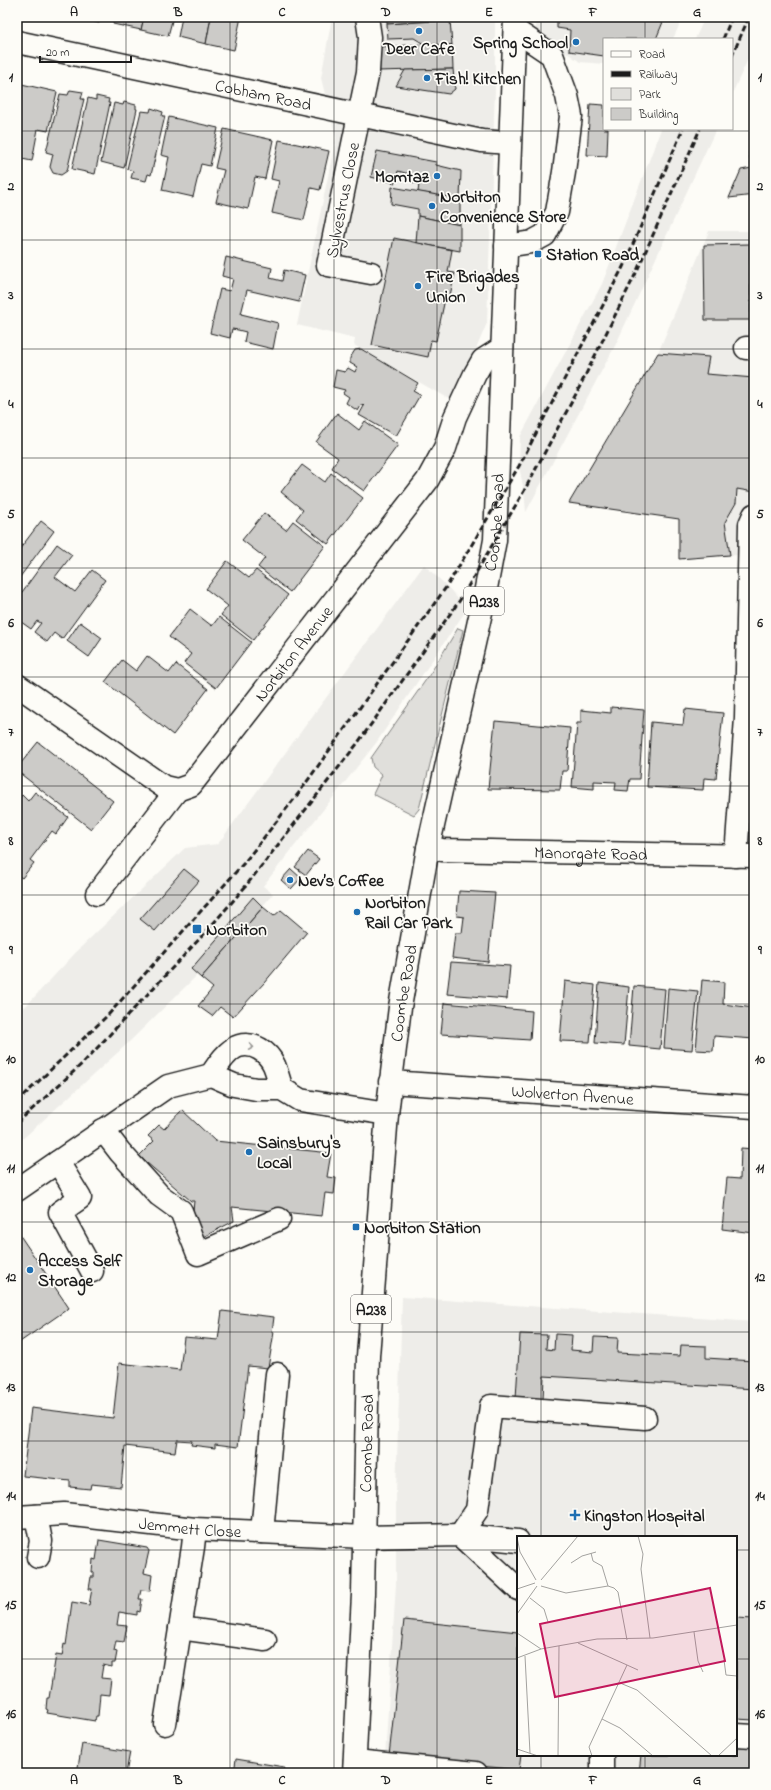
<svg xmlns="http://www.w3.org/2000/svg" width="771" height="1790" font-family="'Indie Flower',sans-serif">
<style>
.built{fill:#eeede9;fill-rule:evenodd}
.green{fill:#e0dfdb;stroke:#7e7e7c}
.building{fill:#cccbc8;stroke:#1c1c1c}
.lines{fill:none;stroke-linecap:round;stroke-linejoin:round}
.minor-casing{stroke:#1c1c1c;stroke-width:25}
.major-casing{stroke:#1c1c1c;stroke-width:25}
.minor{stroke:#fdfcf7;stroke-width:22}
.major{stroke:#fdfcf7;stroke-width:22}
.rail{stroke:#1c1c1c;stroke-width:3;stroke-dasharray:6 3;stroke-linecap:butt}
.oneway{stroke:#989794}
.grid{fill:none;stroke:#1c1c1c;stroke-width:1;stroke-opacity:0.55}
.poi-dot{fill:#1f6fb2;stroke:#fdfcf7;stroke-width:1.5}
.labels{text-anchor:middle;stroke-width:3.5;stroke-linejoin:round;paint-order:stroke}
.shield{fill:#fdfcf7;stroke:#605f5e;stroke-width:1}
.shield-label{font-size:16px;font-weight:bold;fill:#1c1c1c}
.poi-label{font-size:17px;font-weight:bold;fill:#1c1c1c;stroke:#fdfcf7;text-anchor:start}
.street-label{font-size:17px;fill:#1c1c1c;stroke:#fdfcf7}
.inset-road{fill:none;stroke:#a3a29f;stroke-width:1}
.view{fill:#c2185b;fill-opacity:0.15;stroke:#c2185b;stroke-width:2}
.inset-edge{fill:none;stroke:#1c1c1c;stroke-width:2}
.neatline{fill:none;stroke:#1c1c1c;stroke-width:1.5}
.grid-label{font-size:13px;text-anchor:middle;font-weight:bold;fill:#1c1c1c}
</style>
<rect width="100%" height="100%" fill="#fdfcf7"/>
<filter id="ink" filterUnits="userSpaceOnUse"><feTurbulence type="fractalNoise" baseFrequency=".025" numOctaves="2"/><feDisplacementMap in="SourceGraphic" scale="8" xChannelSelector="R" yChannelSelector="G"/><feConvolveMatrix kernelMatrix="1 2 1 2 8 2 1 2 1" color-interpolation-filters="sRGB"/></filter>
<g filter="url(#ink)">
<g class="built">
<path d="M332 17H495V90L487 323 454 402 354 345 355 339 297 325 336 138 321 78Z"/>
<path d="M536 17H683L673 39H604V64L580 62 557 46 536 37Z"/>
<path d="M705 17H754V46L732 94V39H695Z"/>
<path d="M661 129H716L616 344 526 512 524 491 519 466 520 437 602 284Z"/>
<path d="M709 231H754V520L751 556 730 555 679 559V519L569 503 658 353Z"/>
<path d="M424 565 447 586 467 609 376 743 263 886 273 894 235 938 126 1045 17 1144V1013L24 1006 25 1007 80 948 185 848 218 844Z"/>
<path d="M402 1297 754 1322V1773H384L396 1584V1493ZM518 1537H736V1755H518Z"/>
</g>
<path class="green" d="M458 628 463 630 419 809 414 815 373 794 382 775 373 767 371 758 430 674Z"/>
<g class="building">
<path d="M84 17H104L103 21H100L99 23 84 19Z"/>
<path d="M115 17H144L141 30 113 24Z"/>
<path d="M144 17H173L168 36 141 30Z"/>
<path d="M182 17H211L206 44 178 37Z"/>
<path d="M211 17H241L234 50 206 44Z"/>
<path d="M387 17H450V20L387 24Z"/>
<path d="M557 17H665L656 39H604V56L569 51 570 30 557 28Z"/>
<path d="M450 20 452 45 424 44 414 38 388 39 387 24Z"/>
<path d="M424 44 452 45 453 69 378 71 377 47Z"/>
<path d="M453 69 455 89 449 94 396 86 405 70Z"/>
<path d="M17 83 57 92 48 131 38 129 32 161 17 158Z"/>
<path d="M70 90 83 92 81 99H84L67 171 61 175 53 173 50 167 53 154 46 152 60 94 68 95Z"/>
<path d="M96 96 109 99 108 103H110L95 174 72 169 88 98 96 100Z"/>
<path d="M124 102 136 105V109H137L124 168 101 162 114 103 123 105Z"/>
<path d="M590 104 604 105V129H608L607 156 587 155Z"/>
<path d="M151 108 163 112 162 116H165L151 175 148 174 146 181 131 178 133 171 127 169 141 111 150 112Z"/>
<path d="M169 117 218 128 210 166 201 164 193 197 162 190 169 157 161 155Z"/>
<path d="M224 129 273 140 265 179 255 177 248 209 216 202 224 170 215 168Z"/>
<path d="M279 140 329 151 320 190 311 188 304 220 272 213 279 181 271 179Z"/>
<path d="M754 142V195L729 198 741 170 752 168 749 153Z"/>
<path d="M377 151 436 162V165L461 171 460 199 418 192 419 184 411 182 413 175 398 171 395 183 371 177Z"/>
<path d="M392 187 460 199V225L418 216V209L391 204Z"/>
<path d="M418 216 460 225V251L416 243Z"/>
<path d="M394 238 452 250 448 272 455 273 449 300 445 299 436 341 431 340 428 357 372 345Z"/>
<path d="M750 244 751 320H705L704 245Z"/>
<path d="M226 257 272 268 270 278 282 281 284 270 305 275 299 302 247 290 241 314 278 323 273 349 244 342 246 332 238 330 232 329 230 338 210 333 220 289 230 291 233 279 222 276Z"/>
<path d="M361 349 418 383 413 391 420 395 396 436 359 415 364 406 362 404 358 411 346 403 349 397 343 393 345 390 333 387 336 370 345 372 348 368 355 372 357 367 350 363V358L355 350Z"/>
<path d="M658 353 709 357 706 374 754 378V492L737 489 736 503 725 522 730 555 679 559V519L569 503Z"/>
<path d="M337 413 359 430 365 421 398 445 364 491 332 468 338 458 316 442Z"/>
<path d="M302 465 325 482 331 473 363 498 328 544 296 519 303 510 281 492Z"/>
<path d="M264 513 286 530 293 521 325 546 290 592 258 567 265 558 242 540Z"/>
<path d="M41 521 54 531 17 581V549L19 550Z"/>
<path d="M57 544 72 555 55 577 75 592 92 570 105 580 62 639 54 633 47 642 34 632 41 623 37 621 31 629 17 619V614L21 609 17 606V599Z"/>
<path d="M227 561 249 578 256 570 288 595 253 640 221 615 228 606 206 589Z"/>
<path d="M190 609 212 626 219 617 251 642 216 688 184 663 191 654 169 637Z"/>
<path d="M80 622 102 638 89 657 67 641Z"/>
<path d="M147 656 169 673 176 664 208 689 173 735 105 682 122 660 136 671Z"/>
<path d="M611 707 644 710 639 779H630L628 791 615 790 616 782 594 781V789L572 787 577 723H581V710L611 713Z"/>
<path d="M685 709 723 713 716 779 704 778 703 790 647 787 651 722 683 725Z"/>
<path d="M495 721 570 728 567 771H562L560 790 488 789Z"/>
<path d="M38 742 113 801 91 829 17 771V768Z"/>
<path d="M754 752V789H750Z"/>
<path d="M35 792 68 817 56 834 52 831 30 860 34 863 22 878 17 875V801L22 795 28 801Z"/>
<path d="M308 851 319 859 306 875 295 867Z"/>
<path d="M184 869 199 881 155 931 140 919Z"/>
<path d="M291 869 301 878 291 889 281 880Z"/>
<path d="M459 891 495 893 488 962 452 958 455 933H462L464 917 457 916Z"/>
<path d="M253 897 263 907 201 978 191 969Z"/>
<path d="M263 907 274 916 281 910 307 932 264 983 233 1017 220 1007 212 1016 198 1006 213 988 201 978Z"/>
<path d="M451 962 510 966 507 999 447 994Z"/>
<path d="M702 980 724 982 723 1004 754 1008V1039L714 1036 713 1051 696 1050Z"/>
<path d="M565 981 595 985 590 1042 560 1041Z"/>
<path d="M599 983 629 987 624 1045 595 1043Z"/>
<path d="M634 986 665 989 660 1049 629 1046Z"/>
<path d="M668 988 698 991 692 1050 664 1048Z"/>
<path d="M444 1003 532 1011 530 1040 441 1034Z"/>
<path d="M182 1110 215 1141 331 1153 327 1177 336 1178 334 1194 325 1193 322 1216 232 1207 234 1221 201 1238 192 1219 194 1201H191L139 1156 154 1141 148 1136 159 1125 164 1129Z"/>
<path d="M741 1148 754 1149V1233L722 1229 727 1178 740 1179Z"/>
<path d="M17 1231 69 1308 17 1344Z"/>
<path d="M222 1311 274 1317 272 1332H274L268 1368 248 1366 238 1447 215 1444V1448L191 1445 192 1441 177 1440 175 1452 125 1446 121 1487 91 1484 90 1489 70 1487V1481L23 1476 31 1408 113 1418 119 1363 180 1370 184 1337 218 1340Z"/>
<path d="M520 1334 547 1335 546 1349 554 1350 555 1334 572 1335 571 1350 593 1352 594 1337 618 1338 617 1353 680 1356 681 1345 706 1346V1358L754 1361V1389L544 1376 543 1399 516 1398Z"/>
<path d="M99 1540 147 1548 149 1551 144 1573 152 1575 150 1591 141 1590 139 1599H142L140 1612 137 1611V1615L119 1612 117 1625 127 1626 124 1642 116 1641 114 1651 117 1652 115 1663H112V1667L103 1665 101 1678 111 1679 109 1695 100 1694 98 1716H96L95 1721 47 1713 48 1710 46 1709 47 1698H49L56 1655 62 1656 64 1644 66 1645 72 1602 89 1605 92 1589H89L91 1577H94V1572H92L93 1559 96 1560Z"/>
<path d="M736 1618 754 1619V1720L736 1719Z"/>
<path d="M404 1620 518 1632V1755H521L519 1770 389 1756Z"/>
<path d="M82 1744 130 1752 126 1773H77Z"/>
<path d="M736 1746 754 1747V1773H639L641 1755H736Z"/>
<path d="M236 1759 284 1767 283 1773H234Z"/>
</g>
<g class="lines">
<defs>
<g id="minor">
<path d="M367 17 370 37 368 72 328 265 371 273"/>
<path id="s1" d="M17 42 482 141 509 143"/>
<path d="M506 246 532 242 545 235 557 212 564 172 571 116 567 96 552 55 515 30"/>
<path d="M746 348H754"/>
<path id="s2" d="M17 685 164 787 177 790 191 785 427 481 445 448 455 417 475 374 483 360 502 348"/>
<path id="s3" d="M428 848 442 850 754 856"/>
<path d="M736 856 746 718 750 524 754 515"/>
<path d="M97 894 177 790"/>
<path d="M211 1075C217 1066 228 1049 239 1046 254 1042 268 1052 274 1065 277 1072 279 1081 282 1089"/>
<path id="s4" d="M390 1082 754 1107"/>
<path d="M103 1130 120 1152 159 1195 181 1211 198 1254 279 1219"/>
<path d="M58 1162 80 1198 60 1212 92 1271"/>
<path d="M17 1190 168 1086 211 1075 234 1085 256 1089H282L300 1100 387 1114"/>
<path d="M36 1516 41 1541 38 1557"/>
<path id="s5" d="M17 1517 64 1514 195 1529 364 1537 460 1535 518 1541"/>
<path d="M262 1532 277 1374"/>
<path d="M518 1589 460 1535 477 1510 491 1406 645 1418"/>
<path d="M180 1628 265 1640"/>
<path d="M165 1724 193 1547 195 1529"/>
<path d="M736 1735 754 1736"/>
<path d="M602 1755V1773"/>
<path d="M355 1761 476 1773"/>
</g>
<g id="major">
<path id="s6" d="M354 1773 363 1594 368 1356 387 1114 400 1007 428 848 484 599 495 540 515 17"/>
</g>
</defs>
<use href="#minor" class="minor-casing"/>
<use href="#major" class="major-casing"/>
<use href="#minor" class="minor"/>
<use href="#major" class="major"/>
<g class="rail">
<path d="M723 39 732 17"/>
<path d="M732 56 749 17"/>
<path d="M17 1102 108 1015 244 863 298 794 447 586 519 466 623 267 683 129"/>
<path d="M17 1123 83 1063 205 933 245 887 357 744 460 600 524 491 577 392 636 273 700 129"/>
</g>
</g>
<defs><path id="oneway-chevron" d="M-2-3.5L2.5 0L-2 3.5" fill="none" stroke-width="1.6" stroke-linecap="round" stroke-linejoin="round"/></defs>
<use class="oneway" href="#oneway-chevron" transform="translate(251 1047) rotate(8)"/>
</g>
<path class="grid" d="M126 17V1773M230 17V1773M334 17V1773M437 17V1773M541 17V1537M645 17V39M645 129V1537M17 131H754M17 240H754M17 349H754M17 458H754M17 568H754M17 677H754M17 786H754M17 895H754M17 1004H754M17 1113H754M17 1222H754M17 1332H754M17 1441H754M17 1550H518M736 1550H754M17 1659H518M736 1659H754M541 1755V1773M645 1755V1773"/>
<g class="poi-dot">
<circle cx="419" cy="31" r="4"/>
<circle cx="576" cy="42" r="4"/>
<circle cx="427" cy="78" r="4"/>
<circle cx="437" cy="176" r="4"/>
<circle cx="432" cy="206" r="4"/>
<rect x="534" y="250" width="8" height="8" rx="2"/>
<circle cx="418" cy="286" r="4"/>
<circle cx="290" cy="880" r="4"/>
<circle cx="357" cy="912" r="4"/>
<rect x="192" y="924" width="10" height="10" rx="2"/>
<circle cx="249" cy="1152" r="4"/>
<rect x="352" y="1223" width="8" height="8" rx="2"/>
<circle cx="30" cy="1270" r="4"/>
<path d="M573 1509h4v4h4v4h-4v4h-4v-4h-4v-4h4z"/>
</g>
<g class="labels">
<g class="shield">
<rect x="464" y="587" width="40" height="28" rx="3"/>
<rect x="351" y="1295" width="40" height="28" rx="3"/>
</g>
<g class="shield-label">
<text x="484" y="607">A238</text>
<text x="371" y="1315">A238</text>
</g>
<g class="poi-label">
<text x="568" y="48" text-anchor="end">Spring School</text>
<text x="419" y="54" text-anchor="middle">Deer Cafe</text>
<text x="435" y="84">Fish! Kitchen</text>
<text x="429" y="182" text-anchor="end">Momtaz</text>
<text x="440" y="202">Norbiton<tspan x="440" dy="20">Convenience Store</tspan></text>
<text x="546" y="260">Station Road</text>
<text x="426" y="282">Fire Brigades<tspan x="426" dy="20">Union</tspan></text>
<text x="298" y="886">Nev’s Coffee</text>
<text x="365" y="908">Norbiton<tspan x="365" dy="20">Rail Car Park</tspan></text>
<text x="206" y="935">Norbiton</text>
<text x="257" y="1148">Sainsbury's<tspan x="257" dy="20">Local</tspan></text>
<text x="364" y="1233">Norbiton Station</text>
<text x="38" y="1266">Access Self<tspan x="38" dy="20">Storage</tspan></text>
<text x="584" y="1521">Kingston Hospital</text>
</g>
<g class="street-label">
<text dy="6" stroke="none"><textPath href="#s1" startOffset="252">Cobham Road</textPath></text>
<text transform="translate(342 200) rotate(-79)" y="6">Sylvestrus Close</text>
<text dy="6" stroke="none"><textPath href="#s6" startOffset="1262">Coombe Road</textPath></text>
<text dy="6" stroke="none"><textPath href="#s2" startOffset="374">Norbiton Avenue</textPath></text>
<text dy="6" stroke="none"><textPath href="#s3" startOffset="163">Manorgate Road</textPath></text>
<text dy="6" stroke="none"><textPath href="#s6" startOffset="782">Coombe Road</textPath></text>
<text dy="6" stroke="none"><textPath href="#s4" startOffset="183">Wolverton Avenue</textPath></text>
<text dy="6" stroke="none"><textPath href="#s6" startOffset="330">Coombe Road</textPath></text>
<text dy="6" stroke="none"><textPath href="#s5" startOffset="174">Jemmett Close</textPath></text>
</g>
</g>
<g transform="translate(517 1536)">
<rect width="220" height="220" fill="#fdfcf7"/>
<path class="inset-road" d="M121 0 126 18 124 33 133 102M0 1 3 16 19 44M74 17 76 25 85 30 91 50M54 27 65 20 79 16M24 44 61 0M24 50 49 57 91 50 97 52 101 56 110 104M0 53 18 47M13 62 27 73 31 86M0 78 20 50M177 96 181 125 186 136M0 97 24 113M61 107 110 129 72 211 75 220M8 120 13 217M0 122 24 113 80 103 136 102 220 89M207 124 209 139 220 140M110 129 121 134M103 147 120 154 195 220M85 183 103 192 136 220M0 213 21 220M41 220 42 110M201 220 220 202"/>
<path class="view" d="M193 52 208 125 38 161 23 88Z"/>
<rect width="220" height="220" class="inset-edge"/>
</g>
<rect width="771" height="1790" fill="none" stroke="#fdfcf7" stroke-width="44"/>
<rect x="603" y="38" width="130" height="92" fill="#fdfcf7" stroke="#a3a29f"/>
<rect x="611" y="51" width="20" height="6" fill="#fdfcf7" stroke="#a3a29f"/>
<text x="639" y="58" font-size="12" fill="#1c1c1c">Road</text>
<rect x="611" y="71" width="20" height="6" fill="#1c1c1c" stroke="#a3a29f"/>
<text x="639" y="78" font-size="12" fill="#1c1c1c">Railway</text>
<rect x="611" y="88" width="20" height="12" fill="#e0dfdb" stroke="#a3a29f"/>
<text x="639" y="98" font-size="12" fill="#1c1c1c">Park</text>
<rect x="611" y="108" width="20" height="12" fill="#cccbc8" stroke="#a3a29f"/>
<text x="639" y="118" font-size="12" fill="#1c1c1c">Building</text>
<path d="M40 56v6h91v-6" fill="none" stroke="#1c1c1c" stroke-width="2"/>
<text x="46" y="56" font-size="12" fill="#1c1c1c" stroke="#fdfcf7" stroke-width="3" paint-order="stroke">20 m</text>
<rect x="22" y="22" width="727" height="1746" class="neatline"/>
<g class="grid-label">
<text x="74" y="16">A</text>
<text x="178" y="16">B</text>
<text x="282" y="16">C</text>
<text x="386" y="16">D</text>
<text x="489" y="16">E</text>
<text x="593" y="16">F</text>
<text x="697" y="16">G</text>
<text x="11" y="81">1</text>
<text x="760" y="81">1</text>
<text x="11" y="190">2</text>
<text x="760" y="190">2</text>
<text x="11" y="299">3</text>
<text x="760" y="299">3</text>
<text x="11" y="408">4</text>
<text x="760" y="408">4</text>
<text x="11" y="518">5</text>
<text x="760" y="518">5</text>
<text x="11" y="627">6</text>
<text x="760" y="627">6</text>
<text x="11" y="736">7</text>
<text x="760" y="736">7</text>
<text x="11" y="845">8</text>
<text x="760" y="845">8</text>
<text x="11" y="954">9</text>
<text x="760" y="954">9</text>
<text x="11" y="1063">10</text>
<text x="760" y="1063">10</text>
<text x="11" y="1172">11</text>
<text x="760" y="1172">11</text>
<text x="11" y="1281">12</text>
<text x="760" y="1281">12</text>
<text x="11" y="1391">13</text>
<text x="760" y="1391">13</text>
<text x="11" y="1500">14</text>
<text x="760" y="1500">14</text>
<text x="11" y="1609">15</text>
<text x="760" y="1609">15</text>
<text x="11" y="1718">16</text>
<text x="760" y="1718">16</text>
<text x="74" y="1784">A</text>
<text x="178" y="1784">B</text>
<text x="282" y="1784">C</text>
<text x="386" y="1784">D</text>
<text x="489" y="1784">E</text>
<text x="593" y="1784">F</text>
<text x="697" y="1784">G</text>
</g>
</svg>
